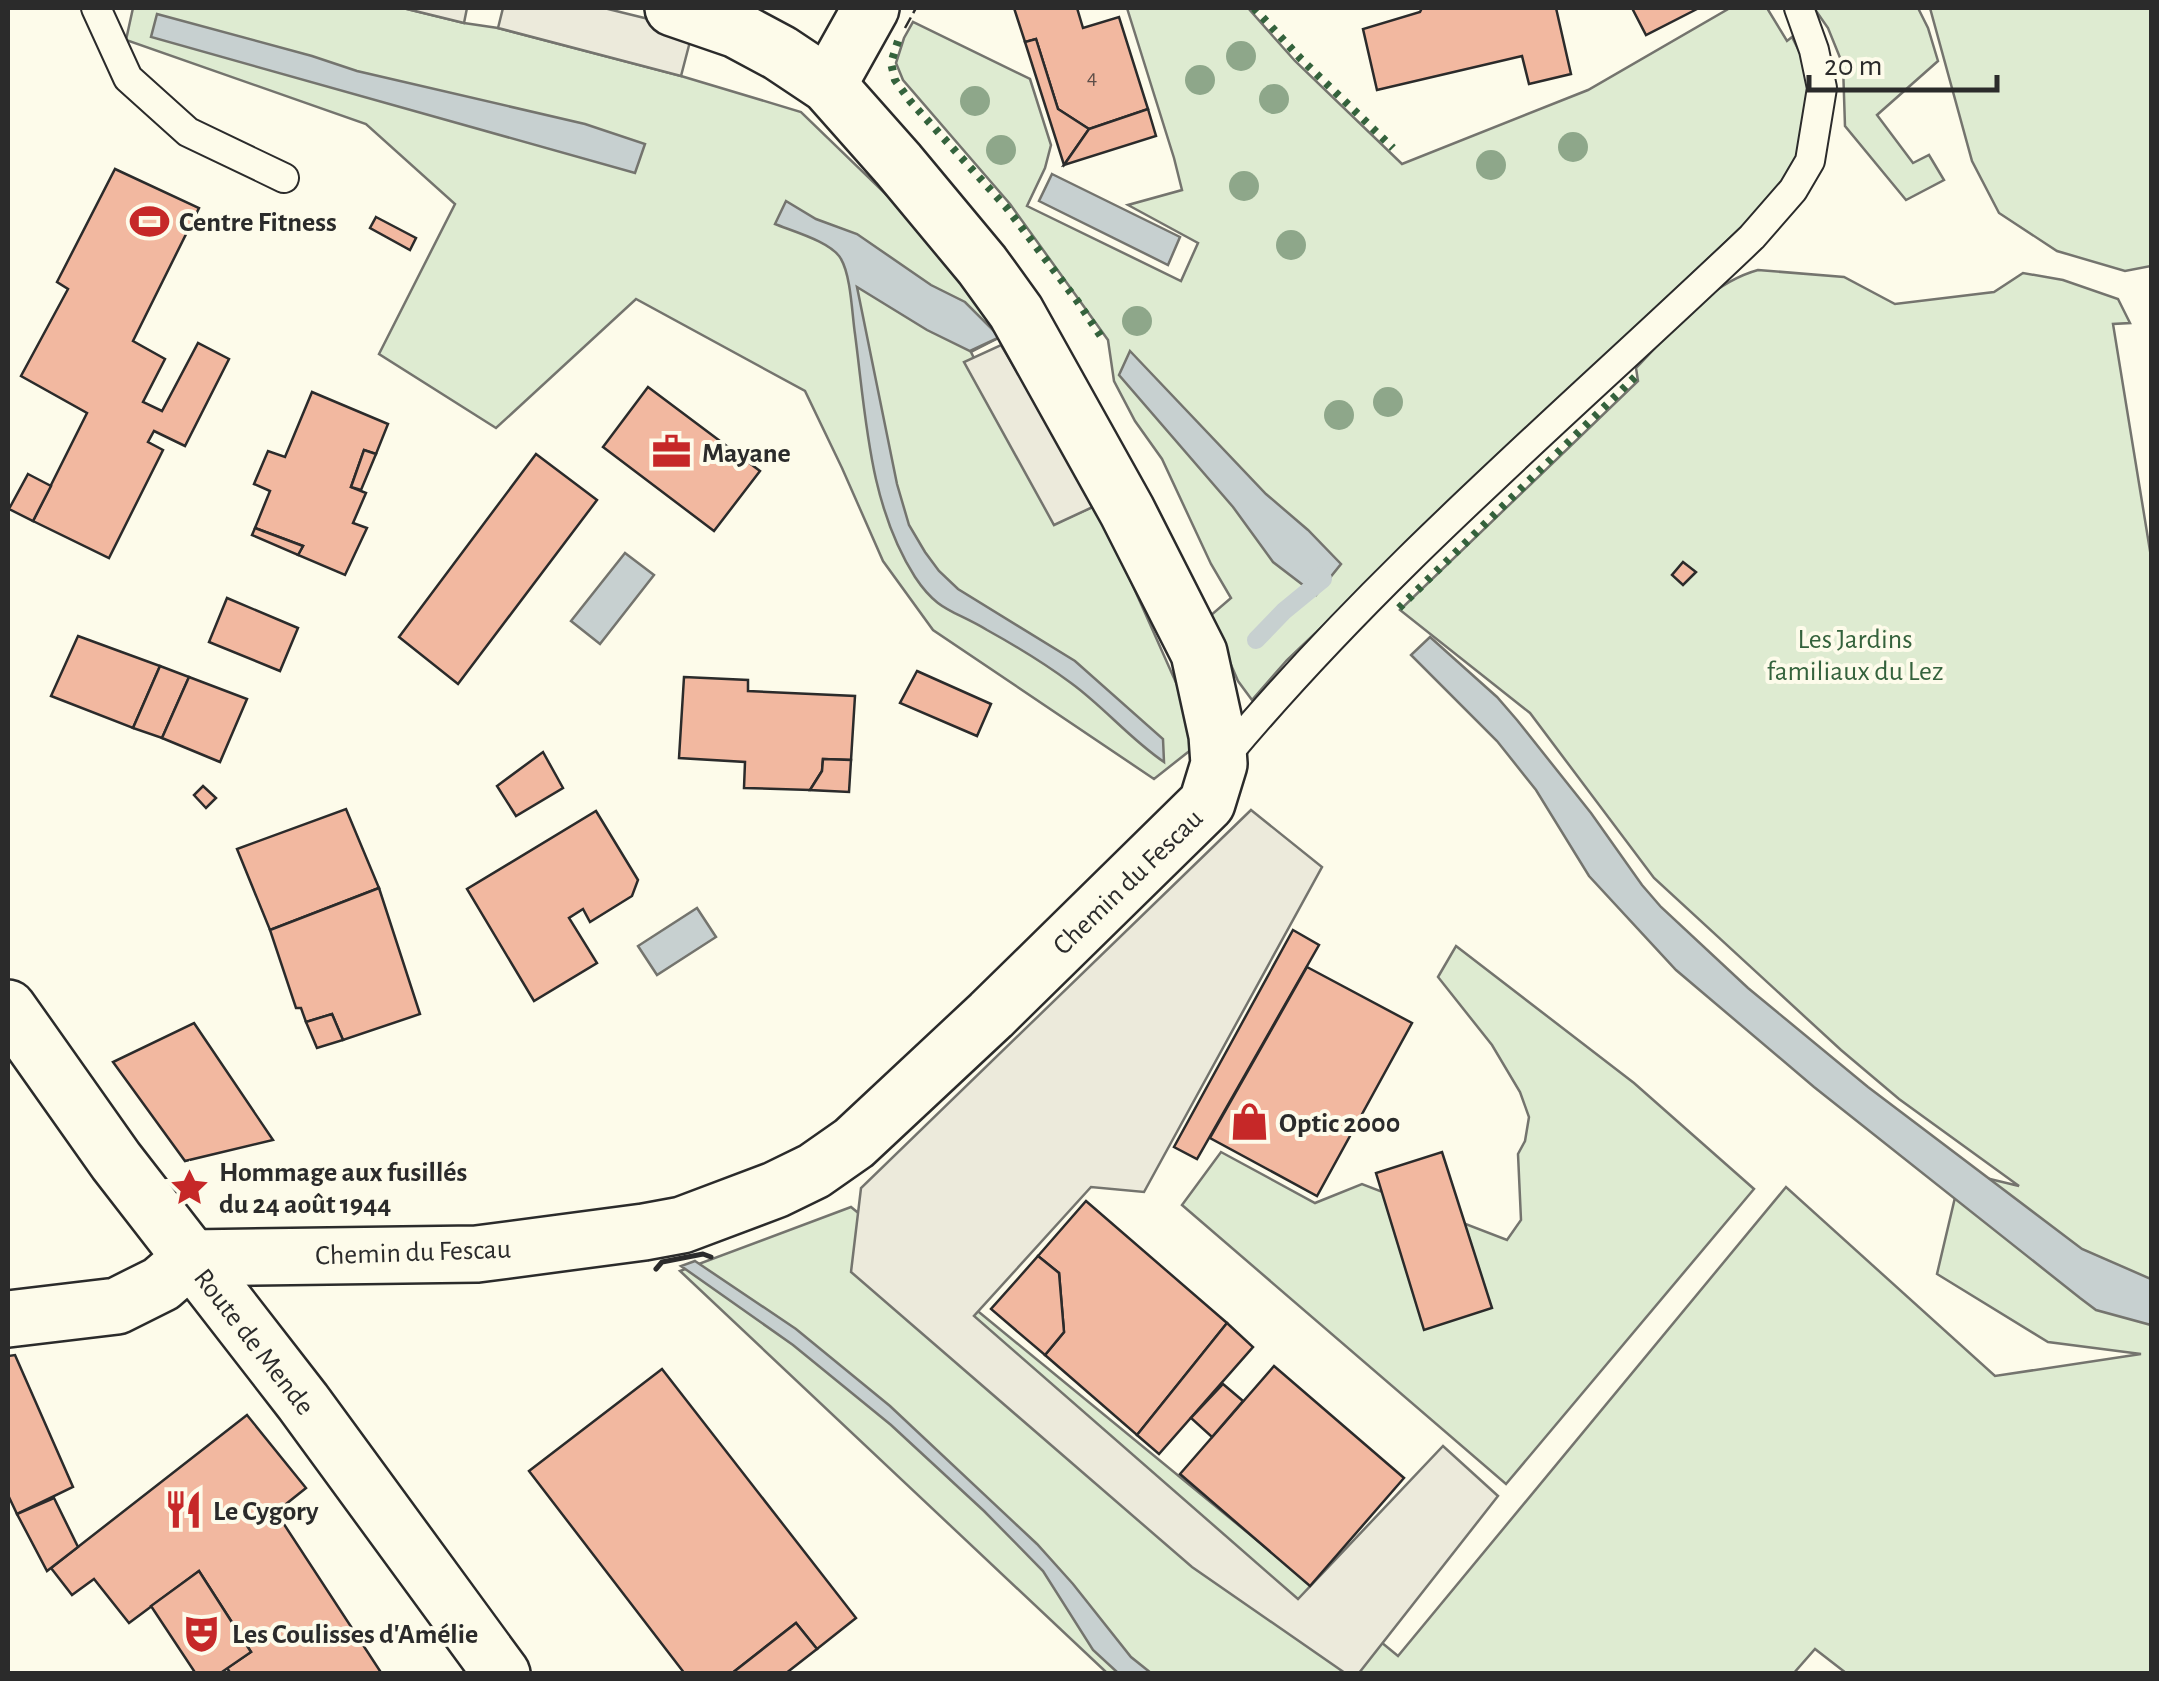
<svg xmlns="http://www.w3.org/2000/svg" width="2159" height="1681" font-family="'Alegreya Sans',sans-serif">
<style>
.green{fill:#deebd1;stroke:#74746e;stroke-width:2.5}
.parking{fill:#eceadb;stroke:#74746e;stroke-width:2.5}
.water{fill:#c7d0d0;stroke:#74746e;stroke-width:2.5}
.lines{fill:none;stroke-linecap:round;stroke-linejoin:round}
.stream{stroke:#c7d0d0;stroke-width:18}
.building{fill:#f2b8a0;stroke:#2b2b2b;stroke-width:2.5}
.service-casing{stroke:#2b2b2b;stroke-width:32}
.minor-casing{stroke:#2b2b2b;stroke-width:60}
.tertiary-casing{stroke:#2b2b2b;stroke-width:60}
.service{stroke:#fdfbea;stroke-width:28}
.minor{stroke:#fdfbea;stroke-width:55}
.tertiary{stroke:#fdfbea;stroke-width:55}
.hedge{stroke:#34623c;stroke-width:8;stroke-dasharray:5 8;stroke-linecap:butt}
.fence{stroke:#2b2b2b;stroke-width:2.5;stroke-dasharray:12 5;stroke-linecap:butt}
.wall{stroke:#2b2b2b;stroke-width:5}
.tree{fill:#8ea78a}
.labels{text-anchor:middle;stroke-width:8;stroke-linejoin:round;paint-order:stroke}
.number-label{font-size:22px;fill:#5d4e48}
.poi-label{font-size:28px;font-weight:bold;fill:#2b2b2b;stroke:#fdfbea;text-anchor:start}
.park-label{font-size:28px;fill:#34623c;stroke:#fdfbea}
.street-label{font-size:28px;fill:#2b2b2b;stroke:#fdfbea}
</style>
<rect width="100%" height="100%" fill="#fdfbea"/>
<g class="green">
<path d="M133 8H403L464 23 498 28 681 76 801 112 924 231 1000 337 971 352 1054 524 1097 505 1202 741 1154 779 933 630 883 561 842 468 805 391 636 299 496 428 379 354 455 204 366 124 126 40Z"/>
<path d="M1127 8H1248L1295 61 1402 164 1588 90 1730 8H1767L1787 41 1792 37 1804 61 1809 87 1801 152 1774 196 1287 660 1252 700 1238 681 1210 616 1231 598 1211 564 1162 459 1135 421 1114 381 1108 340 1010 204 903 80 896 63 904 38 913 22 1030 79 1051 145 1045 168 1027 206 1181 281 1198 243 1128 205 1182 190 1174 158Z"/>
<path d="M1814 8H1918L1928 28 1938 61 1877 115 1913 163 1929 155 1944 180 1906 200 1845 126 1843 65 1828 28Z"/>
<path d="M1930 8H2151V266L2125 271 2057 251 1999 213 1972 161Z"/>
<path d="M1758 270 1844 277 1895 304 1994 292 2023 273 2063 280 2118 299 2130 323 2113 324 2152 563 2151 1673H1846L1815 1649 1793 1674 1107 1673 680 1271 851 1207 1398 1656 1786 1187 1995 1376 2141 1354 2048 1342 1937 1274 1961 1172 2019 1186 1899 1099 1841 1050 1654 878 1530 713 1400 610 1638 381 1636 368C1671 332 1707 284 1758 270Z"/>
<path d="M1456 946 1634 1083 1754 1189 1506 1484 1182 1205 1221 1152 1315 1203 1362 1184 1507 1240 1521 1220 1518 1154 1525 1141 1529 1117 1520 1092 1492 1045 1438 977Z"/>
</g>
<g class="parking">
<path d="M403 8H467L464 23Z"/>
<path d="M503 8H604L693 30 681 76 498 28Z"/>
<path d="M1001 345 1097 505 1054 525 964 362Z"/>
<path d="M1251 810 1322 867 1144 1192 1091 1187 974 1316 1298 1599 1443 1446 1498 1496 1359 1673H1345L1192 1567 851 1272 861 1188Z"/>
</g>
<g class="water">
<path d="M157 14 312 56 357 71 585 124 645 144 635 173 151 37Z"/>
<path d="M1052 174 1180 237 1168 265 1039 201Z"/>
<path d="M786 201 816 219 857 234 931 285 965 302 1000 337 970 351 927 330 857 287 897 484 909 525 925 552 939 571 958 589 1075 661 1163 739 1164 762C1130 739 1104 707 1071 683 1044 663 1016 646 987 630 954 610 938 612 915 577 869 505 866 417 855 334 852 314 851 276 841 259 832 242 792 231 775 224Z"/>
<path d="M1130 351 1266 494 1308 530 1341 564 1316 595 1273 562 1233 507 1119 375Z"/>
<path d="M625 553 654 575 600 644 571 621Z"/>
<path d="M1430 637 1497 697 1517 720 1591 813 1642 885 1661 907 1748 988 1868 1087 2082 1249 2151 1279V1325L2096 1310 2080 1298 1814 1087 1676 970 1589 876 1536 790 1497 741 1411 655Z"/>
<path d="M697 908 716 937 657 975 638 946Z"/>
<path d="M695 1261 796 1329 890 1406 1037 1544 1073 1584 1131 1657 1151 1673H1118L1093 1650 1043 1571 984 1511 891 1425 793 1345 681 1266Z"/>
</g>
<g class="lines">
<path class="stream" d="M1256 640 1284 611 1323 579 1319 576"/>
</g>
<g class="building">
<path d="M1014 8H1077L1083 28 1119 17 1148 109 1089 129 1058 109 1036 39 1025 42Z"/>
<path d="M1422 8H1556L1571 74 1529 84 1522 56 1377 90 1363 29 1420 12Z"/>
<path d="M1632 8H1696L1697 9 1646 35Z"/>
<path d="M1036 39 1058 109 1089 129 1064 165 1025 42Z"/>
<path d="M1148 109 1156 136 1064 165 1089 129Z"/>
<path d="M115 169 199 208 133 341 165 359 143 402 162 411 198 343 229 359 185 446 154 431 148 442 163 450 109 558 33 521 87 413 21 376 68 289 57 282Z"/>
<path d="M376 217 416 238 410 250 370 228Z"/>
<path d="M648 387 760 471 714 531 603 447Z"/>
<path d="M312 392 388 424 376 454 364 450 351 487 366 493 353 523 367 528 345 575 298 555 303 546 255 528 270 491 254 484 268 451 285 457Z"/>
<path d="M364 450 376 454 361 490 351 487Z"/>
<path d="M536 454 597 500 458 684 399 637Z"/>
<path d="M28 474 51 486 33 521 9 509Z"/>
<path d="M255 528 303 546 298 555 252 535Z"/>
<path d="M1683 562 1696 572 1683 585 1672 575Z"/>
<path d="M227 598 298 628 280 671 209 642Z"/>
<path d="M78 636 160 666 133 728 51 696Z"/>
<path d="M160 666 189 677 162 738 133 728Z"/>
<path d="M917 671 991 704 977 736 900 703Z"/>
<path d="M189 677 247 699 220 762 162 738Z"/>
<path d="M684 677 748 680V691L855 696 851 760 823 759 822 771 810 790 744 788 745 762 679 758Z"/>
<path d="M543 752 563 788 516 816 497 786Z"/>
<path d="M823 759 851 760 849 792 810 790 822 771Z"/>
<path d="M203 786 216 798 206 808 194 795Z"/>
<path d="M346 809 379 888 270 930 237 849Z"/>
<path d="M596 811 638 880 632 896 590 922 583 909 569 918 597 963 534 1001 467 889Z"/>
<path d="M379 888 420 1014 343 1040 332 1014 306 1022 301 1008H296L270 930Z"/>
<path d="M1293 930 1319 945 1197 1159 1174 1147Z"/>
<path d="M1307 967 1412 1023 1317 1196 1210 1138Z"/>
<path d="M332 1014 343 1040 317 1048 306 1022Z"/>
<path d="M194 1023 273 1140 185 1161 113 1062Z"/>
<path d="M1442 1152 1492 1308 1424 1330 1376 1173Z"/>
<path d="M1086 1201 1227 1323 1137 1435 1045 1355 1064 1332 1059 1273 1038 1256Z"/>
<path d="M1038 1256 1059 1273 1064 1332 1045 1355 991 1309Z"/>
<path d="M1227 1323 1253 1347 1159 1454 1137 1435Z"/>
<path d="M15 1355 73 1487 17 1514 8 1495V1356Z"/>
<path d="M1274 1366 1404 1478 1310 1586 1180 1474Z"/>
<path d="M662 1369 856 1618 817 1649 796 1623 731 1674H685L529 1471Z"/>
<path d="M1223 1384 1243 1401 1212 1437 1191 1418Z"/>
<path d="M247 1415 306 1488 276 1512 382 1674H231L227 1668 251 1652 199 1571 129 1623 94 1579 72 1595 51 1568Z"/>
<path d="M54 1498 78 1547 47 1571 17 1514Z"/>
<path d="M199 1571 251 1652 219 1674H196L151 1606Z"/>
<path d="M796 1623 817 1649 785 1674H731Z"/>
</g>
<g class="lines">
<defs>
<g id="service">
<path d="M96 8 128 78 188 132 284 178"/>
<path d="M1223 759C1382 568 1572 409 1752 237L1793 190 1810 161 1822 88 1814 50 1799 8"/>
</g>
<g id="minor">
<path d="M828 85 871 8"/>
<path d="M8 1319 117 1306 161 1284 191 1258 477 1254 644 1232 682 1225 775 1190 814 1171 854 1143 991 1015 1207 803 1219 764 1217 735 1199 653 1127 511 1016 312 982 265 898 164 828 85 780 53 737 30 673 8"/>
</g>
<path id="tertiary" d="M8 1008 116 1161 303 1402 502 1674"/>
</defs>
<use href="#service" class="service-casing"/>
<use href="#minor" class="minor-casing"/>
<use href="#tertiary" class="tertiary-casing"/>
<use href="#service" class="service"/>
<use href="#minor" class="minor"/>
<use href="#tertiary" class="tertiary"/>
<g class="hedge">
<path d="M1254 8 1301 59 1393 148"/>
<path d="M898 41 891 63 895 80 910 101 1006 207 1078 302 1104 341"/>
<path d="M1399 608 1635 377"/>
</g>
<path class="fence" d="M905 28 916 8"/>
<path class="wall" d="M656 1269 662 1262 703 1254 711 1257"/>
</g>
<g class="tree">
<circle cx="1241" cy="56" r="15"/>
<circle cx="1200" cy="80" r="15"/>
<circle cx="1274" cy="99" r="15"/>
<circle cx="975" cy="101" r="15"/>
<circle cx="1573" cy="147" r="15"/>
<circle cx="1001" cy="150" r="15"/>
<circle cx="1491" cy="165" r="15"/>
<circle cx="1244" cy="186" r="15"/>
<circle cx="1291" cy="245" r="15"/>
<circle cx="1137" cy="321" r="15"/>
<circle cx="1388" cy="402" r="15"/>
<circle cx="1339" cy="415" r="15"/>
</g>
<defs>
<symbol id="stadium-bare" viewBox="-9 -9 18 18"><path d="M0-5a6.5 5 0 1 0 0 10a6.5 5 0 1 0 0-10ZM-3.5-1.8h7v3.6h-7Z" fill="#c62828" stroke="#fdfbea" stroke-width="2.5" paint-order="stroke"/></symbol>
<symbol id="office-bare" viewBox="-9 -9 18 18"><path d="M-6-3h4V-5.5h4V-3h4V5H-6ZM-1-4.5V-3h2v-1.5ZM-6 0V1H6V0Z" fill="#c62828" stroke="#fdfbea" stroke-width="2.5" paint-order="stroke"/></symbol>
<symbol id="shop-bare" viewBox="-9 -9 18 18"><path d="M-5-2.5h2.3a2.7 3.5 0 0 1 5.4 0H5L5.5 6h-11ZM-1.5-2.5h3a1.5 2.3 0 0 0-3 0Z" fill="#c62828" stroke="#fdfbea" stroke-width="2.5" paint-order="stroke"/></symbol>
<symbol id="sight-bare" viewBox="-9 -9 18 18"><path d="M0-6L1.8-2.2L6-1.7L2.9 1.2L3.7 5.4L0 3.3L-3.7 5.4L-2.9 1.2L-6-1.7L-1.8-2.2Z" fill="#c62828" stroke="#fdfbea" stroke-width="2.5" paint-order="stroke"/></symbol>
<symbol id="restaurant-bare" viewBox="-9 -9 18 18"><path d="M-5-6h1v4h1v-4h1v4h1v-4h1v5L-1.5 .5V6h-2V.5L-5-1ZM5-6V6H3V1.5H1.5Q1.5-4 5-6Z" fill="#c62828" stroke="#fdfbea" stroke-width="2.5" paint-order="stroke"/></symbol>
<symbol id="theatre-bare" viewBox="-9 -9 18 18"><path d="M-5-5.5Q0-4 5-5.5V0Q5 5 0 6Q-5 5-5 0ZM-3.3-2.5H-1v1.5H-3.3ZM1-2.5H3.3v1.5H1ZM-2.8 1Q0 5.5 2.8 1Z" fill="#c62828" stroke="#fdfbea" stroke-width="2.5" paint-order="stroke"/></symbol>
</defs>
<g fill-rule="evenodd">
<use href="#stadium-bare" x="122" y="194" width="55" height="55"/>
<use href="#office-bare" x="644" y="424" width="55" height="55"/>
<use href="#shop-bare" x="1222" y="1094" width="55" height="55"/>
<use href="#sight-bare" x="162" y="1160" width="55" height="55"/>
<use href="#restaurant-bare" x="156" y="1482" width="55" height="55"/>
<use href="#theatre-bare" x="174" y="1606" width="55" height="55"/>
</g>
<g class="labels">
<g class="number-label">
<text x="1092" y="84">4</text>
</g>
<g class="poi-label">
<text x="179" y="231">Centre Fitness</text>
<text x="702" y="462">Mayane</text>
<text x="1279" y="1132">Optic 2000</text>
<text x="219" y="1181">Hommage aux fusillés<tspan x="219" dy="32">du 24 août 1944</tspan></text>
<text x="213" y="1520">Le Cygory</text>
<text x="232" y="1643">Les Coulisses d'Amélie</text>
</g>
<g class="park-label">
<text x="1855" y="648">Les Jardins<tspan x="1855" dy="32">familiaux du Lez</tspan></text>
</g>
<g class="street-label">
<text transform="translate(1127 881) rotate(-44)" y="10">Chemin du Fescau</text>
<text transform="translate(413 1251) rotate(-2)" y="10">Chemin du Fescau</text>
<text transform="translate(255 1341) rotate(52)" y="10">Route de Mende</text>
</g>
</g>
<rect width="2159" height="1681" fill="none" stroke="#2b2b2b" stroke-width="20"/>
<path d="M1809 75v15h188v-15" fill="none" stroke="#2b2b2b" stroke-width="5"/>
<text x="1824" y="75" font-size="30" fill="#2b2b2b" stroke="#fdfbea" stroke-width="8" paint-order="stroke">20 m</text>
</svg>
